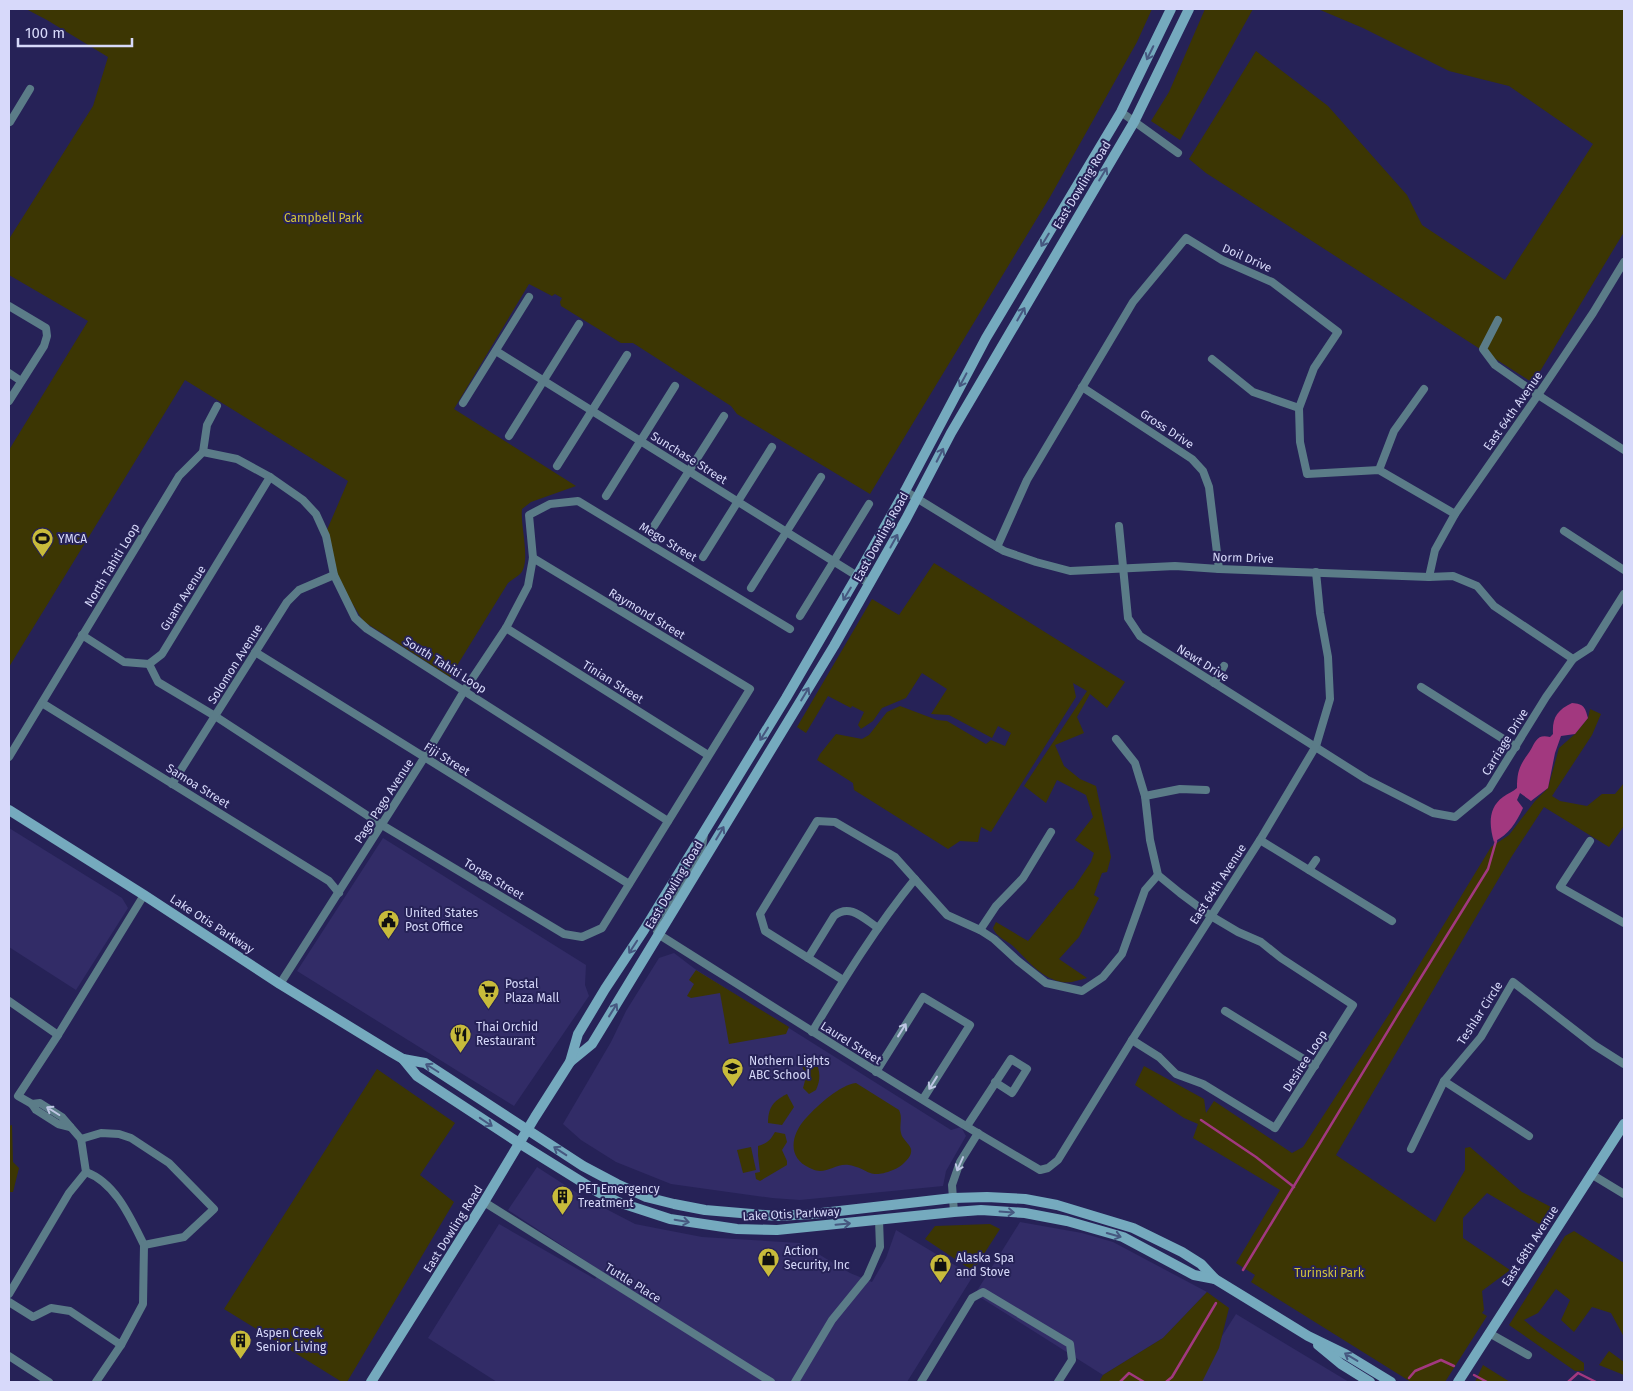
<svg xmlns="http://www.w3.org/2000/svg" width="1633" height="1391" font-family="'Fira Sans',sans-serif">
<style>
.built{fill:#322c67}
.green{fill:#3c3603}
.water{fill:#a2387f}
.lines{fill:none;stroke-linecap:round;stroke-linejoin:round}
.stream{stroke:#a2387f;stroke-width:2.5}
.street{stroke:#5b7c88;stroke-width:8}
.secondary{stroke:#75aabe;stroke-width:10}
.oneway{stroke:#465880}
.oneway2{stroke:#bec6e3}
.labels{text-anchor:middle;stroke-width:4;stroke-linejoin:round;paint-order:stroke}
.street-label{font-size:12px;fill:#d7d9fa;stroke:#262257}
.park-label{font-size:12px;fill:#d3c43a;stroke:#262257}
.poi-label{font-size:12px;fill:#d7d9fa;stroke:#262257;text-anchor:start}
</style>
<rect width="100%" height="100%" fill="#262257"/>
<g class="built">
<path d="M9 828 122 898 128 908 76 990 9 947Z"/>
<path d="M383 838 586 965 585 985 589 996 514 1106 297 971Z"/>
<path d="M674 953 695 969 951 1130 961 1127 966 1136 946 1171 943 1186 800 1200 772 1198 671 1184 616 1162 581 1140 563 1124 611 1042 626 1011 659 958Z"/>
<path d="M537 1167 585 1198 635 1224 702 1237 800 1243 850 1273 872 1282 886 1258 896 1230 973 1276 907 1382H497L428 1338 499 1224 595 1279 601 1271 508 1210Z"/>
<path d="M1020 1222 1082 1233 1113 1242 1207 1292 1163 1338 1103 1375 975 1294Z"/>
<path d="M1236 1314 1349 1382H1193Z"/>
</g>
<g class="green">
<path d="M26 9H1152L1137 42 1050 197 870 494 737 414 731 406 633 343H621L561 306 560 302 562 298 555 294 552 296 529 284 454 409 576 486 531 502 522 509C520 526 531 560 521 573 518 576 512 580 508 583L450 677 363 621 336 577 327 530 348 481 185 380 9 667V450L88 321 9 275V239L93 106 108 57 47 20Z"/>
<path d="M1205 9H1253L1180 140 1151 121 1169 92Z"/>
<path d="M1318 9H1624V232L1533 383 1206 173 1189 159 1256 51 1328 106 1407 195 1422 225 1505 280 1593 144 1509 86 1449 71 1363 28Z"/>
<path d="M934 563 1125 682 1107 708 1090 694 1077 717 1084 733 1055 745 1064 766 1080 779 1096 786 1111 857 1107 872 1102 873 1094 895 1099 898 1079 937 1059 959 1087 978C1082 979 1077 981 1072 982 1046 985 1029 961 1013 946 1006 940 996 937 993 928L996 922 1028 941 1069 890 1073 889 1091 862 1094 853 1075 840 1093 817 1086 795 1057 780 1046 803 1024 786 1087 691 1073 683 1076 697 991 832 981 827 978 842 960 841 948 849 854 790 853 783 817 760 820 754 836 734 862 739 869 735 887 712 900 706 937 720 947 721 986 744 991 740 1005 746 1011 733 998 726 992 738 949 715 931 714 947 689 922 673 906 698 882 708 873 721 861 729 858 725 864 712 852 706 851 708 828 696 806 733 797 727 872 599 899 615Z"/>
<path d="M1590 709 1601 714 1592 735 1552 796 1560 801 1587 806 1602 794H1615L1624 783V826L1609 847 1544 807 1512 856 1336 1155 1435 1222 1465 1170V1148L1470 1147 1522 1192 1551 1207 1541 1225 1487 1193 1463 1218V1238L1510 1270 1482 1291 1484 1310 1482 1313 1487 1316 1445 1382H1411L1251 1282 1255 1275 1236 1263 1280 1190 1193 1138 1198 1124 1184 1118 1135 1085 1144 1066 1204 1099 1206 1113 1214 1101 1292 1153 1303 1147 1393 1008 1491 847 1509 835 1535 801 1548 788 1559 748 1575 734 1588 718Z"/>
<path d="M696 970 789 1027 786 1034 729 1044 720 993 691 998 687 996 694 984 689 980Z"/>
<path d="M809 1057 816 1061C820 1072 821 1079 816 1090L809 1094 803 1088C806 1079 806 1075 802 1066Z"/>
<path d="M377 1069 455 1123 420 1175 454 1202 347 1382H342L224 1309Z"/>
<path d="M856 1083 899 1110C903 1118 899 1125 901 1133 902 1139 909 1143 911 1149 912 1154 909 1158 905 1162 901 1166 898 1168 893 1170 868 1180 870 1169 849 1165 838 1163 830 1171 820 1171 815 1171 810 1168 806 1166 786 1154 793 1131 807 1117 818 1105 840 1085 856 1083Z"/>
<path d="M787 1094 794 1107 782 1125 768 1123C768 1108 773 1101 787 1094Z"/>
<path d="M12 1125 13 1162 19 1168 13 1192H9V1126Z"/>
<path d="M775 1132 785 1134 787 1142 782 1150 787 1161V1165L760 1181 756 1179 755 1173 760 1172 758 1155V1146C767 1143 770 1141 775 1132Z"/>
<path d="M751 1147 756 1170 743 1173 737 1150Z"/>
<path d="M990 1224 1000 1229 973 1271 925 1239 935 1226Z"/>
<path d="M1574 1231 1624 1263V1337L1611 1313 1592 1307 1574 1332 1561 1320 1570 1300 1556 1289 1538 1313 1524 1320 1538 1332 1584 1363V1371H1575L1509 1325 1565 1236Z"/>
<path d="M1207 1292 1229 1308 1219 1348 1202 1382H1099L1103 1375 1163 1338Z"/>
<path d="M1609 1351 1624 1362V1375L1599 1365Z"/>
<path d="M1483 1365 1510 1382H1475Z"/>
</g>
<path class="water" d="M1572 703C1584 704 1585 707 1588 718L1575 734 1561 736 1555 753 1548 788 1531 801 1520 793 1517 800 1523 808C1516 823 1509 834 1494 842 1489 825 1488 808 1503 797 1508 793 1513 792 1517 788 1517 770 1520 765 1530 751 1536 741 1537 734 1550 737L1553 734C1552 718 1557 710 1572 703Z"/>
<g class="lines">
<g class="stream">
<path d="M1201 1120 1256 1157 1294 1187"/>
<path d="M1243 1270 1397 1016 1488 869 1496 841"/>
<path d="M1474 1375 1487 1382"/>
<path d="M1409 1378 1415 1371 1441 1360 1454 1366"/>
<path d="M1120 1382 1129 1373 1144 1382"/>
<path d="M1166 1382 1172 1377 1216 1303"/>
<path d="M1568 1382 1578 1373 1596 1382"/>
</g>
<g class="street">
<path d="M1121 112 1178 153"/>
<path d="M9 121 10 122 30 89"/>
<path d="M9 306 46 328 47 336 44 346 9 401"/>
<path d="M1498 320 1483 349 1495 365 1538 395 1624 450"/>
<path d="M496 351 870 584"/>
<path d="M1212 359 1253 392 1299 408"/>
<path d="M9 373 21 381"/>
<path d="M1082 387 1192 459 1203 471 1209 487 1219 569"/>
<path d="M463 403 529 297"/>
<path d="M509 436 579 324"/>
<path d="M203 452 207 425 217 406"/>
<path d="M557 466 627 355"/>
<path d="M1379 470 1394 431 1424 389"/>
<path d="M905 491 980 537 1004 551 1036 562 1070 571 1175 566 1219 569 1429 577 1453 576 1477 586 1494 606 1573 659"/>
<path d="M606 496 675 386"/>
<path d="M654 526 724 416"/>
<path d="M1119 526 1128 618 1140 636 1366 779 1433 813 1455 817 1489 789 1546 697 1573 659 1590 648 1624 594"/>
<path d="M1564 531 1624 570"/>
<path d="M997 547 1027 480 1133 302 1186 238 1222 260 1272 282 1338 332 1314 368 1299 408 1300 442 1307 474 1379 470 1455 514"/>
<path d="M703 557 772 447"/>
<path d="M1429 577 1435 550 1455 514 1538 395 1593 313 1624 262"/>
<path d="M751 588 821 477"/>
<path d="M800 616 869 504"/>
<path d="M506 628 708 755"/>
<path d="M82 635 124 662 149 664 162 654 270 477"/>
<path d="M255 652 629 884"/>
<path d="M149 664 158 682 215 716 382 825 564 934 582 937 602 928 750 689 533 558"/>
<path d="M1214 683 1224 666"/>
<path d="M1421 687 1516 747"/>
<path d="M42 703 329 881 339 893"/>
<path d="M1116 739 1135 763 1145 796 1150 840 1158 875 1180 893 1211 916 1238 932 1261 942 1281 958 1353 1005 1275 1128 1203 1084 1176 1074 1159 1057 1132 1040"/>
<path d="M9 757 179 476 203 452 237 459 270 477 303 500 316 514 326 536 334 575 355 618 367 629 668 821"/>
<path d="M172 784 287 602 299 590 334 575"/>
<path d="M1145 796 1180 789 1206 790"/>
<path d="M704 834 702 847 697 856 658 918 656 928 658 934C785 1014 911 1095 1040 1170L1048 1168 1058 1160 1132 1040 1260 840 1316 746 1330 699 1328 657 1320 613 1316 572"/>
<path d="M1260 840 1392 921"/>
<path d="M1590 841 1560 887 1624 923"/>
<path d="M1309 870 1316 860"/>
<path d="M980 930 996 906 1023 878 1051 832"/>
<path d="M808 958 834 916C850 903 863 918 878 928"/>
<path d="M843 980 765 931 760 914 817 821 835 822 895 857 947 915 980 930 994 939 1018 961 1046 983 1082 991 1103 977 1122 954 1145 890 1158 875"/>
<path d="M280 984 424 758 464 691 506 628 528 586 533 558 529 515 550 504 578 501 790 629"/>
<path d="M9 1001 58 1035"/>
<path d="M1225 1011 1315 1066"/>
<path d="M812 1032C844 979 876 927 915 879"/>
<path d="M876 1072 923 997 970 1025 923 1099"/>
<path d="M1444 1081 1529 1136"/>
<path d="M967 1126 1011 1059 1027 1069 1012 1093 995 1082"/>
<path d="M70 1127 58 1124 36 1110 32 1104 18 1096 58 1035 144 895"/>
<path d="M81 1139 101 1133 119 1134 131 1138 169 1163 214 1209 184 1237 144 1245C131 1219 116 1183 86 1172"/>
<path d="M1411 1149 1444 1081 1481 1037 1513 982 1594 1045 1624 1064"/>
<path d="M1591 1174 1624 1194"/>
<path d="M484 1202 771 1382"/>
<path d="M954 1212 952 1185 960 1162 978 1133"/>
<path d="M9 1294 69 1193 86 1172 81 1139 62 1117 40 1103 32 1104"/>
<path d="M9 1302 33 1317 51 1308 70 1311 121 1345 143 1304 144 1245"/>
<path d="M1489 1333 1528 1355"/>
<path d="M9 1356 49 1382"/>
<path d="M96 1382 121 1345"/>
<path d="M795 1382 832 1320 867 1277 880 1247 879 1220"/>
<path d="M921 1382 972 1298 983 1292 1070 1344 1072 1360 1058 1382"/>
</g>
<g class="secondary">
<path d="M9 810 144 895 280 984 391 1052 403 1059 425 1063 583 1166 617 1184 646 1197 674 1204 705 1210 777 1216 813 1214 953 1198 987 1197 1025 1199 1057 1205 1133 1228 1182 1252 1201 1264 1215 1279 1308 1336 1345 1354 1391 1382"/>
<path d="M403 1059 417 1076 519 1143 598 1192 618 1202 670 1219 737 1229 777 1230 954 1212 981 1210 1025 1213 1067 1221 1123 1237 1194 1275 1215 1279"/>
<path d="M570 1062 592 1044 834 646 906 519 951 433 1134 122 1189 9"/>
<path d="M1318 1345 1341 1364 1370 1382"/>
<path d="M371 1382 484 1202 535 1117 570 1062 578 1034 605 989 644 930 786 698 857 576 905 491 986 338 1121 112 1171 9"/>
<path d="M1458 1382 1624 1124"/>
</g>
</g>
<defs><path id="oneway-shaft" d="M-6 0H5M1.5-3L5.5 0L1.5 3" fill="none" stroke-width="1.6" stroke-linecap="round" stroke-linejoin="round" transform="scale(1.25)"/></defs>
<g class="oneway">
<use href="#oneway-shaft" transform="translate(1150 53) rotate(116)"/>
<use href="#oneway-shaft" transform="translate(1103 174) rotate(-59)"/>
<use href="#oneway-shaft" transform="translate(1045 240) rotate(121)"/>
<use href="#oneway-shaft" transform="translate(1021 314) rotate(-60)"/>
<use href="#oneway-shaft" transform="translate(963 380) rotate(118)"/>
<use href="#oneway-shaft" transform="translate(940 455) rotate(-63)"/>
<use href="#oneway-shaft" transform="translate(894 541) rotate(-61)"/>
<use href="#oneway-shaft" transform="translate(847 594) rotate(121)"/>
<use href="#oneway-shaft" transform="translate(805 694) rotate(-59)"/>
<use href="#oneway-shaft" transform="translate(764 734) rotate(122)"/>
<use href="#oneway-shaft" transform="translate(720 833) rotate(-59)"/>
<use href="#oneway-shaft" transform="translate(633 947) rotate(123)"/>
<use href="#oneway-shaft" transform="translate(613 1010) rotate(-58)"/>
<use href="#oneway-shaft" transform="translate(432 1068) rotate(-148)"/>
<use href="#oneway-shaft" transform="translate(486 1122) rotate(34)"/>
<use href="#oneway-shaft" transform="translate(560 1151) rotate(-147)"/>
<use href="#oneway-shaft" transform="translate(1007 1212) rotate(4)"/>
<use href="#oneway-shaft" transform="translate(682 1221) rotate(10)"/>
<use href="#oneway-shaft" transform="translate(843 1224) rotate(-5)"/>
<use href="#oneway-shaft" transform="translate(1114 1235) rotate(16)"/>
<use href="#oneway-shaft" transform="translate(1351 1357) rotate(-149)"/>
</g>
<g class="oneway2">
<use href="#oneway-shaft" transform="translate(902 1030) rotate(-58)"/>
<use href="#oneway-shaft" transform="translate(933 1083) rotate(122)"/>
<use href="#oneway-shaft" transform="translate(53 1111) rotate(-148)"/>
<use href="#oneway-shaft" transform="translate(960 1164) rotate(114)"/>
</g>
<defs>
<symbol id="stadium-pin" viewBox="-11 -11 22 30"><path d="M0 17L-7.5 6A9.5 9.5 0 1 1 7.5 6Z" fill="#c8bb3b" stroke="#262257"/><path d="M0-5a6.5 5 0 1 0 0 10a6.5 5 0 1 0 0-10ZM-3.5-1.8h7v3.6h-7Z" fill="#111"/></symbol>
<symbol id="civic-pin" viewBox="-11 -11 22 30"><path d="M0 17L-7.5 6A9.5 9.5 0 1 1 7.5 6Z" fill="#c8bb3b" stroke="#262257"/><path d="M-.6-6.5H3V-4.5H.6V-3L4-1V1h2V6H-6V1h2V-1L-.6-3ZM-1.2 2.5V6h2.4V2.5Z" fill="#111"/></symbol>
<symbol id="supermarket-pin" viewBox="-11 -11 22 30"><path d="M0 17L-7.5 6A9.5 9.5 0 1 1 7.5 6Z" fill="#c8bb3b" stroke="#262257"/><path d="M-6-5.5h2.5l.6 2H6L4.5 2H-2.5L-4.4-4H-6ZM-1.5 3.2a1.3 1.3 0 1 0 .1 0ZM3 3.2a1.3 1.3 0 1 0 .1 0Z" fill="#111"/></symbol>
<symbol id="restaurant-pin" viewBox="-11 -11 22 30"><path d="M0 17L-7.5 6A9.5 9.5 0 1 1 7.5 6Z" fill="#c8bb3b" stroke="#262257"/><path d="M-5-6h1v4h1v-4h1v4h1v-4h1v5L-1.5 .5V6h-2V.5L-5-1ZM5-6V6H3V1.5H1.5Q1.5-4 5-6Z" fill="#111"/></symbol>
<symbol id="school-pin" viewBox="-11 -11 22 30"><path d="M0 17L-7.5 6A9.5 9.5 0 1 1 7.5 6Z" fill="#c8bb3b" stroke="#262257"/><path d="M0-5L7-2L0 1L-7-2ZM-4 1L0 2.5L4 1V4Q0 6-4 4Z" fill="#111"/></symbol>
<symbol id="building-pin" viewBox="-11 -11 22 30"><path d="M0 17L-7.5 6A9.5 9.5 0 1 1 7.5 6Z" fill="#c8bb3b" stroke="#262257"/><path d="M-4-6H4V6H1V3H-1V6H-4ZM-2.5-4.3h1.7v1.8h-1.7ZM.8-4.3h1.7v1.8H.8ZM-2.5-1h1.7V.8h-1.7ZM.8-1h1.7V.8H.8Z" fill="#111"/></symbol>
<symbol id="shop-pin" viewBox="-11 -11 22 30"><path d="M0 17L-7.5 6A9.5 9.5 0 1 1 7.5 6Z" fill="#c8bb3b" stroke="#262257"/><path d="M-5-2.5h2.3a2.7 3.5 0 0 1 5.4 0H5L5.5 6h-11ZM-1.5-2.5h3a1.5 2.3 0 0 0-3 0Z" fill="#111"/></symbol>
</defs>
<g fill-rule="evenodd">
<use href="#stadium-pin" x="30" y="526" width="25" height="34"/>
<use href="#civic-pin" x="376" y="908" width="25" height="34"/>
<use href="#supermarket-pin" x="476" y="978" width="25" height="34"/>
<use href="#restaurant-pin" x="448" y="1022" width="25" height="34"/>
<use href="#school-pin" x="720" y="1056" width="25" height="34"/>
<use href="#building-pin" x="550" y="1184" width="25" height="34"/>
<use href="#shop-pin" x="756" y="1246" width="25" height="34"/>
<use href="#shop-pin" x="928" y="1252" width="25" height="34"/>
<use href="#building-pin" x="228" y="1328" width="25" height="34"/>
</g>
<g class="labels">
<g class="street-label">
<text transform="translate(1082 185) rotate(-59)" y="4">East Dowling Road</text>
<text transform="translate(1247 258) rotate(24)" y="4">Doil Drive</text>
<text transform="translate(1513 411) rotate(-55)" y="4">East 64th Avenue</text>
<text transform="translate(1167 429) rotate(33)" y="4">Gross Drive</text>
<text transform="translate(689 458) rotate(32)" y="4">Sunchase Street</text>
<text transform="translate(881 537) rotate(-61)" y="4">East Dowling Road</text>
<text transform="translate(668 542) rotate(31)" y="4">Mego Street</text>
<text transform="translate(1243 558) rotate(2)" y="4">Norm Drive</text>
<text transform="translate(112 565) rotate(-59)" y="4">North Tahiti Loop</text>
<text transform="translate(183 598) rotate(-58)" y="4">Guam Avenue</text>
<text transform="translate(647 614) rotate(31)" y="4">Raymond Street</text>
<text transform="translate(1203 663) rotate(32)" y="4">Newt Drive</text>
<text transform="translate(235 664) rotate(-58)" y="4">Solomon Avenue</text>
<text transform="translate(445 665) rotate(32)" y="4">South Tahiti Loop</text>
<text transform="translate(613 682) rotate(32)" y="4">Tinian Street</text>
<text transform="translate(1505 742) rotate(-58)" y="4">Carriage Drive</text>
<text transform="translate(447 759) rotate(32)" y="4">Fiji Street</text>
<text transform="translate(198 786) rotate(32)" y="4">Samoa Street</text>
<text transform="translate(384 801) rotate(-57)" y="4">Pago Pago Avenue</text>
<text transform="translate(494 879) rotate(31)" y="4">Tonga Street</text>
<text transform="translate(1218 884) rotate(-57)" y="4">East 64th Avenue</text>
<text transform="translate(674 885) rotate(-59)" y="4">East Dowling Road</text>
<text transform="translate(212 924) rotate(33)" y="4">Lake Otis Parkway</text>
<text transform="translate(1480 1013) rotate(-57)" y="4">Teshlar Circle</text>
<text transform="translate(851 1043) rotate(32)" y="4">Laurel Street</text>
<text transform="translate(1305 1061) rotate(-57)" y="4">Desiree Loop</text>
<text transform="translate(791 1214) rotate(-3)" y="4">Lake Otis Parkway</text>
<text transform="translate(453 1229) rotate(-58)" y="4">East Dowling Road</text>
<text transform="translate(1530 1246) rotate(-57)" y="4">East 68th Avenue</text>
<text transform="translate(633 1283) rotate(32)" y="4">Tuttle Place</text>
</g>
<g class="park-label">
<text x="323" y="222">Campbell Park</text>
<text x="1329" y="1277">Turinski Park</text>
</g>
<g class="poi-label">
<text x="58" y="543">YMCA</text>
<text x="405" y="917">United States<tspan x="405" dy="14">Post Office</tspan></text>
<text x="505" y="988">Postal<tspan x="505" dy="14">Plaza Mall</tspan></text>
<text x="476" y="1031">Thai Orchid<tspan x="476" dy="14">Restaurant</tspan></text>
<text x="749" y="1065">Nothern Lights<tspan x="749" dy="14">ABC School</tspan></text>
<text x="578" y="1193">PET Emergency<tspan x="578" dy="14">Treatment</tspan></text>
<text x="784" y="1255">Action<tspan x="784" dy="14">Security, Inc</tspan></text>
<text x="956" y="1262">Alaska Spa<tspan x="956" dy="14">and Stove</tspan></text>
<text x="256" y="1337">Aspen Creek<tspan x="256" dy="14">Senior Living</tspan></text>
</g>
</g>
<rect width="1633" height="1391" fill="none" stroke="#d7d9fa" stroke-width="20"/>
<path d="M18 38v8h114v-8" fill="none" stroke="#d7d9fa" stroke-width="2.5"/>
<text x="25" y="38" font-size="15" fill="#d7d9fa" stroke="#262257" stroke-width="4" paint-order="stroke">100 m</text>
</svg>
